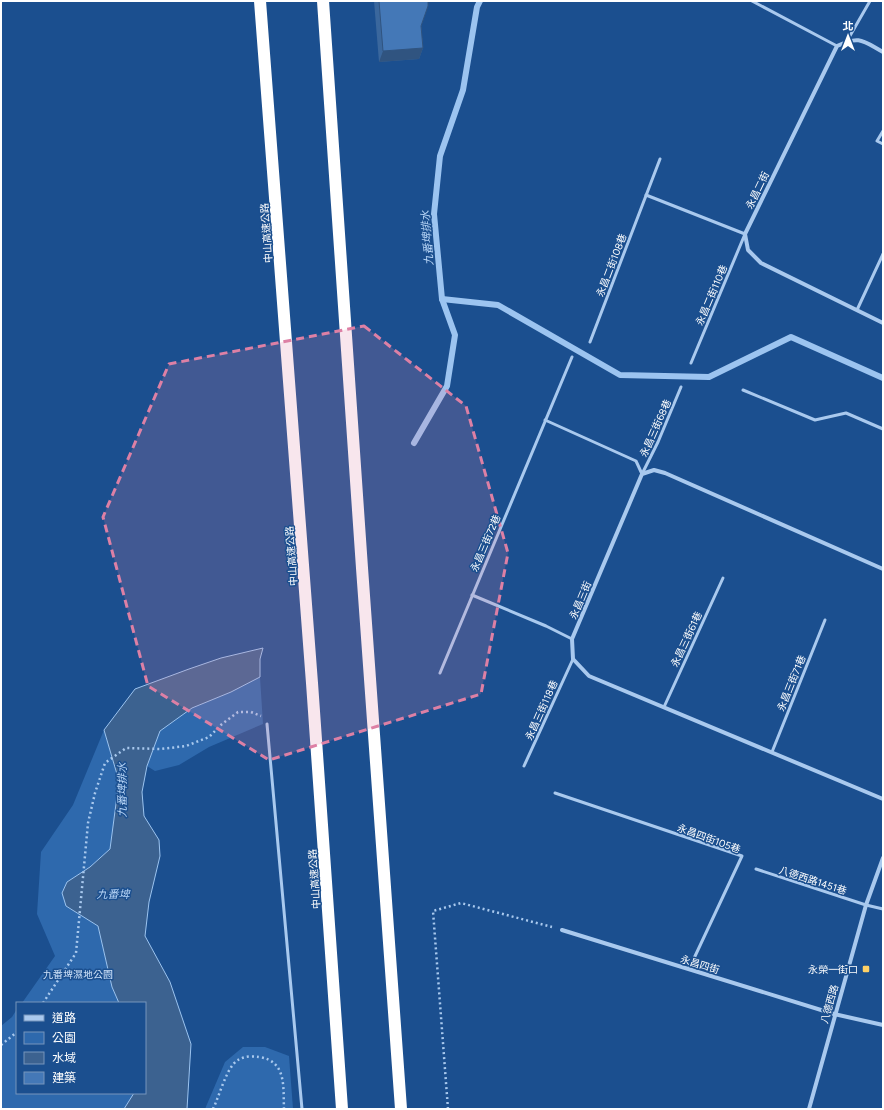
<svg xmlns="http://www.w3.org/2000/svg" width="884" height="1110" font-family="Figtree,'Noto Sans TC',sans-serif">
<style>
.green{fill:#2e69ad}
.water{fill:#3c6290;stroke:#9cc4f0}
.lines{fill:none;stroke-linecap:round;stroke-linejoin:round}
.stream{stroke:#9cc4f0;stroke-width:6}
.path{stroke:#a9c9ee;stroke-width:2.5;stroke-dasharray:2 3;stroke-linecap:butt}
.lane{stroke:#a9c9ee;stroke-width:3}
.street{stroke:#a9c9ee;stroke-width:4}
.highway{stroke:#fff;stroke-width:12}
.wall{fill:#3a679d}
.shaded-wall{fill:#305480}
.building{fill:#4478b7;stroke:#305480}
.marked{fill:#dd80a5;fill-opacity:0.2;stroke:#dd80a5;stroke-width:3;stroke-dasharray:8 5;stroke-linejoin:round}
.poi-dot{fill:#ffd166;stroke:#1b4f8f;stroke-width:1.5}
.labels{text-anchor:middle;stroke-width:3;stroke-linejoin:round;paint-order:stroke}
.street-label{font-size:10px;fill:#fff;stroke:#1b4f8f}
.poi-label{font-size:10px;fill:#fff;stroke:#1b4f8f;text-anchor:end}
.park-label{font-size:10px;fill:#cfe3fa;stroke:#1b4f8f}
.water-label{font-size:11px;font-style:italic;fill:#b5d3f5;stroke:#1b4f8f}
</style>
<rect width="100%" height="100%" fill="#1b4f8f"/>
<g class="green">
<path d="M260 677 263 724 209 747 179 765 155 771 147 766 160 731 192 708 231 692Z"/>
<path d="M104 730 119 781 110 849 90 867 67 882 66 906 98 926 112 987 119 1003H22L55 956 37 914 41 852 73 805Z"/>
<path d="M17 1009V1093H134L124 1109H1V1026L12 1017Z"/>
<path d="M243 1047H265L289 1056 293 1109H205L225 1062Z"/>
</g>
<path class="water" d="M263 648 260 659V677L231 692 192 708 160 731 147 766 142 792 144 816 159 840 160 856 149 902 145 936 170 982 191 1044 187 1109H124L134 1093H145V1003H119L112 987 98 926 66 906 62 893 67 882 90 867 110 849 119 781 104 730 135 689 189 669 221 658Z"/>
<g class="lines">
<g class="stream">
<path d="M442 299 498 305 620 375 709 377 791 337 883 378"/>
<path d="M414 443 447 386 455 335 442 299 434 214 440 156 463 90 477 7 480 1"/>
</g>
<g class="path">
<path d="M43 1003 76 953 88 823 95 793 105 763 126 748 161 749 186 746 209 737 222 724 238 712H251L261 716"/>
<path d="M1 1045 17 1032"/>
<path d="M213 1109C219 1097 227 1066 238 1060 244 1056 253 1056 259 1057 287 1061 283 1087 284 1109"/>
<path d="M448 1109 433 911 461 903 552 927"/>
</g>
<g class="lane">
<path d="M752 1 837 46"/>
<path d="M847 41 870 1"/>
<path d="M883 131 877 141 883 144"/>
<path d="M646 195 745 234 691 363"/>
<path d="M857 310 883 254"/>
<path d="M590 342 660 159"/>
<path d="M743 390 815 420 846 413 883 429"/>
<path d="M545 420 636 461 642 474"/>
<path d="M642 474 658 442 681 387"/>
<path d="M472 595 546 626 572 639"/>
<path d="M440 673 572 357"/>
<path d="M664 707 723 578"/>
<path d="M267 724 302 1109"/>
<path d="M772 752 825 620"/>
<path d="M524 766 573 659"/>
<path d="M555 793 742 856 689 969"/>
<path d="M756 869 866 905 883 909"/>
</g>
<g class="street">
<path d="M883 52C863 41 860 35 837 46L745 234 748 250 761 263 883 323"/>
<path d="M883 569 665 473 654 470 642 474 572 639 573 659 589 676 883 799"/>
<path d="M562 930 834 1014 883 1025"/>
<path d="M809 1109 866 905 883 858"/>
</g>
<g class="highway">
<path d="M260 1 312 683 342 1109"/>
<path d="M323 1 362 568 401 1109"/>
</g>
</g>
<path class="wall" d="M374 1H428L421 26 423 48 419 59 379 62Z"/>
<path class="shaded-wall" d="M423 48 419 59 379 62 383 51Z"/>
<path class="building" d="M379 1H428V6L421 26 423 48 383 51Z"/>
<path class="marked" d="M364 326 466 406 508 553 481 694 269 760 148 686 103 517 169 364Z"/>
<rect class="poi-dot" x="862" y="965" width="8" height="8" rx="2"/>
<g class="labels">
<g class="street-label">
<text transform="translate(757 190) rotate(-64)" y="4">永昌二街</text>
<text transform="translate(266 233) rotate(-94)" y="4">中山高速公路</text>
<text transform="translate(611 265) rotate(-69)" y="4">永昌二街108巷</text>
<text transform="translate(711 295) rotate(-67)" y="4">永昌二街110巷</text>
<text transform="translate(655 428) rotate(-66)" y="4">永昌三街68巷</text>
<text transform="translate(485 543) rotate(-67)" y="4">永昌三街72巷</text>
<text transform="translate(291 556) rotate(-94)" y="4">中山高速公路</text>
<text transform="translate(580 600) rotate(-67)" y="4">永昌三街</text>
<text transform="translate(686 639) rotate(-65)" y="4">永昌三街61巷</text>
<text transform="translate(791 683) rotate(-68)" y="4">永昌三街71巷</text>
<text transform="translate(541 710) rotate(-66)" y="4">永昌三街118巷</text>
<text transform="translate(709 838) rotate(20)" y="4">永昌四街105巷</text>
<text transform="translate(314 879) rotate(-94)" y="4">中山高速公路</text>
<text transform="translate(813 880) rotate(18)" y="4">八德西路1451巷</text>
<text transform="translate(700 964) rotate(17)" y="4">永昌四街</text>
<text transform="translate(829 1004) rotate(-74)" y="4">八德西路</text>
</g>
<g class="poi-label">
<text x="858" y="973">永榮一街口</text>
</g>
<g class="park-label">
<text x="78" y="978">九番埤濕地公園</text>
</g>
<g class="water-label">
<text transform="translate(427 238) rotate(-94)" y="4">九番埤排水</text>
<text transform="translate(122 790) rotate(-90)" y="4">九番埤排水</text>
<text x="113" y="898">九番埤</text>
</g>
</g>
<rect width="884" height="1110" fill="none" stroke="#ffffff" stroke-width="4"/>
<rect x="16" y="1002" width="130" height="92" fill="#1b4f8f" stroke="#7695bc"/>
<rect x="24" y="1015" width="20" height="6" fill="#a9c9ee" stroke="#7695bc"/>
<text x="52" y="1022" font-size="12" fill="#ffffff">道路</text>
<rect x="24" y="1032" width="20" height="12" fill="#2e69ad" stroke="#7695bc"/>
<text x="52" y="1042" font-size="12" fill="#ffffff">公園</text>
<rect x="24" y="1052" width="20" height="12" fill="#3c6290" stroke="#7695bc"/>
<text x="52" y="1062" font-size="12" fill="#ffffff">水域</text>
<rect x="24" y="1072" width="20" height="12" fill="#4478b7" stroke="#7695bc"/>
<text x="52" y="1082" font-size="12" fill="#ffffff">建築</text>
<g transform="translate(848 36)" stroke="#1b4f8f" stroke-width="3" paint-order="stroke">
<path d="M0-3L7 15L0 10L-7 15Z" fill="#ffffff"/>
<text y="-6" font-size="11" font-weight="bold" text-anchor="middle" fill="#ffffff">北</text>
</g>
</svg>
